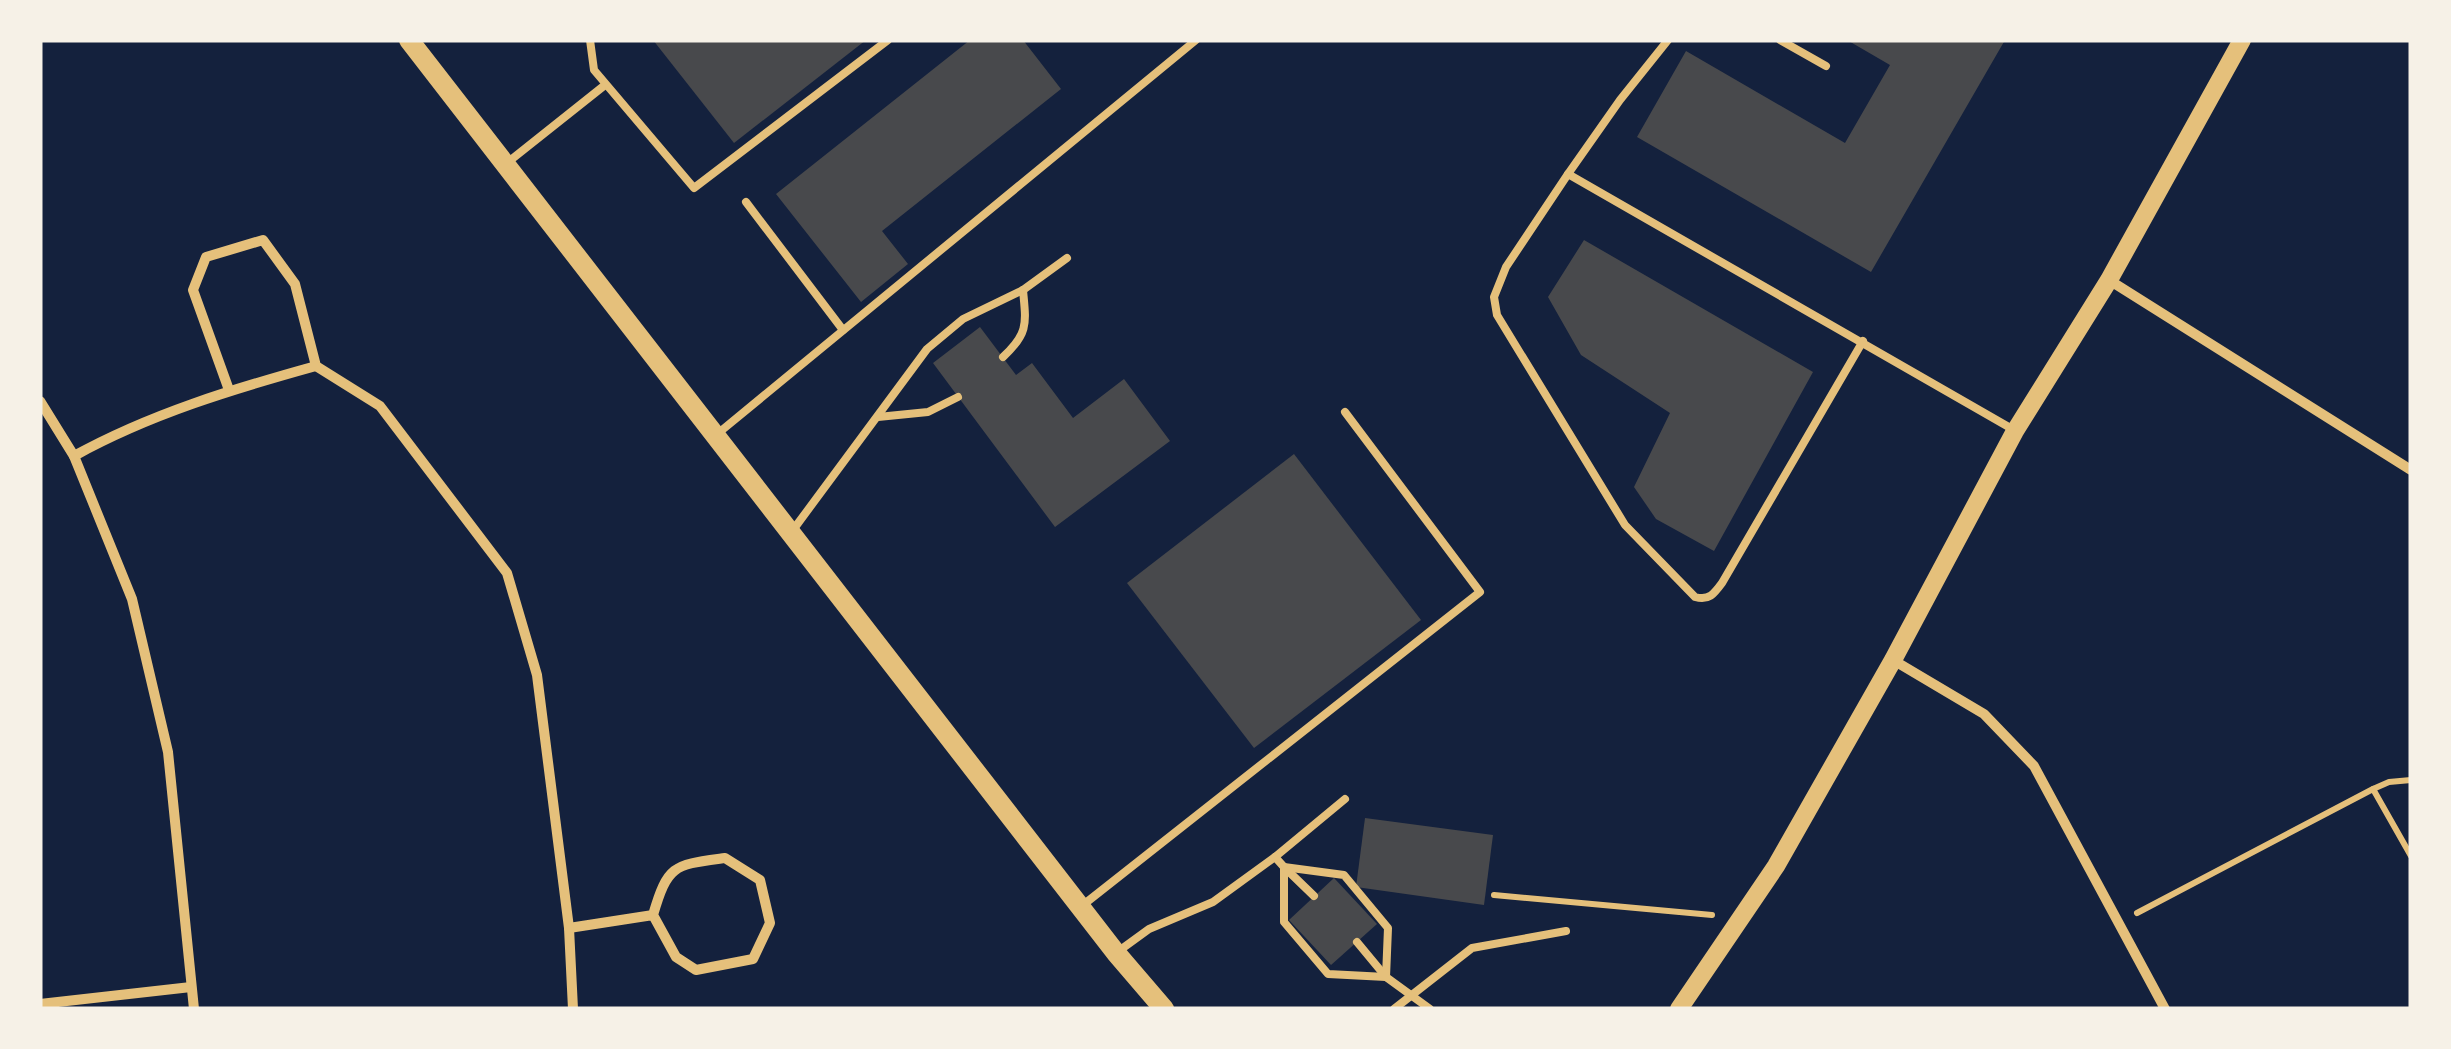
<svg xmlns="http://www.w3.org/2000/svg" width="2451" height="1049" font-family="'Sofia Sans Condensed',sans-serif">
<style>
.building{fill:#48494c}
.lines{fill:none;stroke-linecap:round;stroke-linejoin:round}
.path{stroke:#e5c07b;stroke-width:6}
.service{stroke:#e5c07b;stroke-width:8}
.minor{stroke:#e5c07b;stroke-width:10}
.tertiary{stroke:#e5c07b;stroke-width:18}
.secondary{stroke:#e5c07b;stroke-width:20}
</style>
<rect width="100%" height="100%" fill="#14213d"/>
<g class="building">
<path d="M653 40H866L734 143Z"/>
<path d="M970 40H1023L1061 89 882 231 908 264 861 302 776 194Z"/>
<path d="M1847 40H2005L1871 272 1637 137 1686 51 1845 143 1890 65Z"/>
<path d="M1584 240 1813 372 1714 551 1656 519 1634 487 1670 413 1581 355 1548 297Z"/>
<path d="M980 327 1016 375 1032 363 1073 418 1124 379 1170 441 1055 527 933 363Z"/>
<path d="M1294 454 1421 620 1254 748 1127 583Z"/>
<path d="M1365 818 1493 835 1484 905 1356 887Z"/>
<path d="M1334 878 1377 924 1331 965 1289 920Z"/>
</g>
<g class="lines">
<g class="path">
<path d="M2373 789 2411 856"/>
<path d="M1494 895 1712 915"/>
<path d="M2137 913 2373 789 2389 782 2411 780"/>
</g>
<g class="service">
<path d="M590 40 594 70 694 188 888 40"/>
<path d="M1668 40 1620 100 1568 174 2014 430"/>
<path d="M1780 40 1826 66"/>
<path d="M508 162 605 85"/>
<path d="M1568 174 1506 267 1494 297 1497 315 1625 525 1695 597C1709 601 1714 594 1722 583L1863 341"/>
<path d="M746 202 843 330"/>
<path d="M1003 357C1029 333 1026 323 1023 290"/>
<path d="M878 417 928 412 958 397"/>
<path d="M716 435 1196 40"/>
<path d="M793 530 927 349 963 319 1023 290 1067 258"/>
<path d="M1275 857 1284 867V922L1328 974 1386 977 1430 1009"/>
<path d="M1284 867 1344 875 1388 928 1386 977"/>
<path d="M1284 867 1314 896"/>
<path d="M1083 905 1480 592 1345 412"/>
<path d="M1357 942 1386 977"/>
<path d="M1116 953 1149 929 1213 902 1275 857 1345 799"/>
<path d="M1394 1009 1472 948 1566 931"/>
</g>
<g class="minor">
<path d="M2109 280 2411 470"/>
<path d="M229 390 193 290 206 257 263 240 295 284 316 366 380 406 507 573 537 675 569 928 573 1009"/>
<path d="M40 401 74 456 132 599 168 752 194 1009"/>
<path d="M74 456C150 414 233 389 316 366"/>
<path d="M1893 660 1984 714 2034 766 2165 1009"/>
<path d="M569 928 653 915 676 957 696 970 753 959 770 923 760 880 725 858C674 865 668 864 653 915"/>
<path d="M40 1004 191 987"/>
</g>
<path class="tertiary" d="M1679 1009 1776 866 1893 660 2015 431 2109 280 2242 40"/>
<path class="secondary" d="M409 40 1116 953 1164 1009"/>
</g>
<rect width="2451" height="1049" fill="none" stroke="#f6f1e7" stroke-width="85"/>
</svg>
